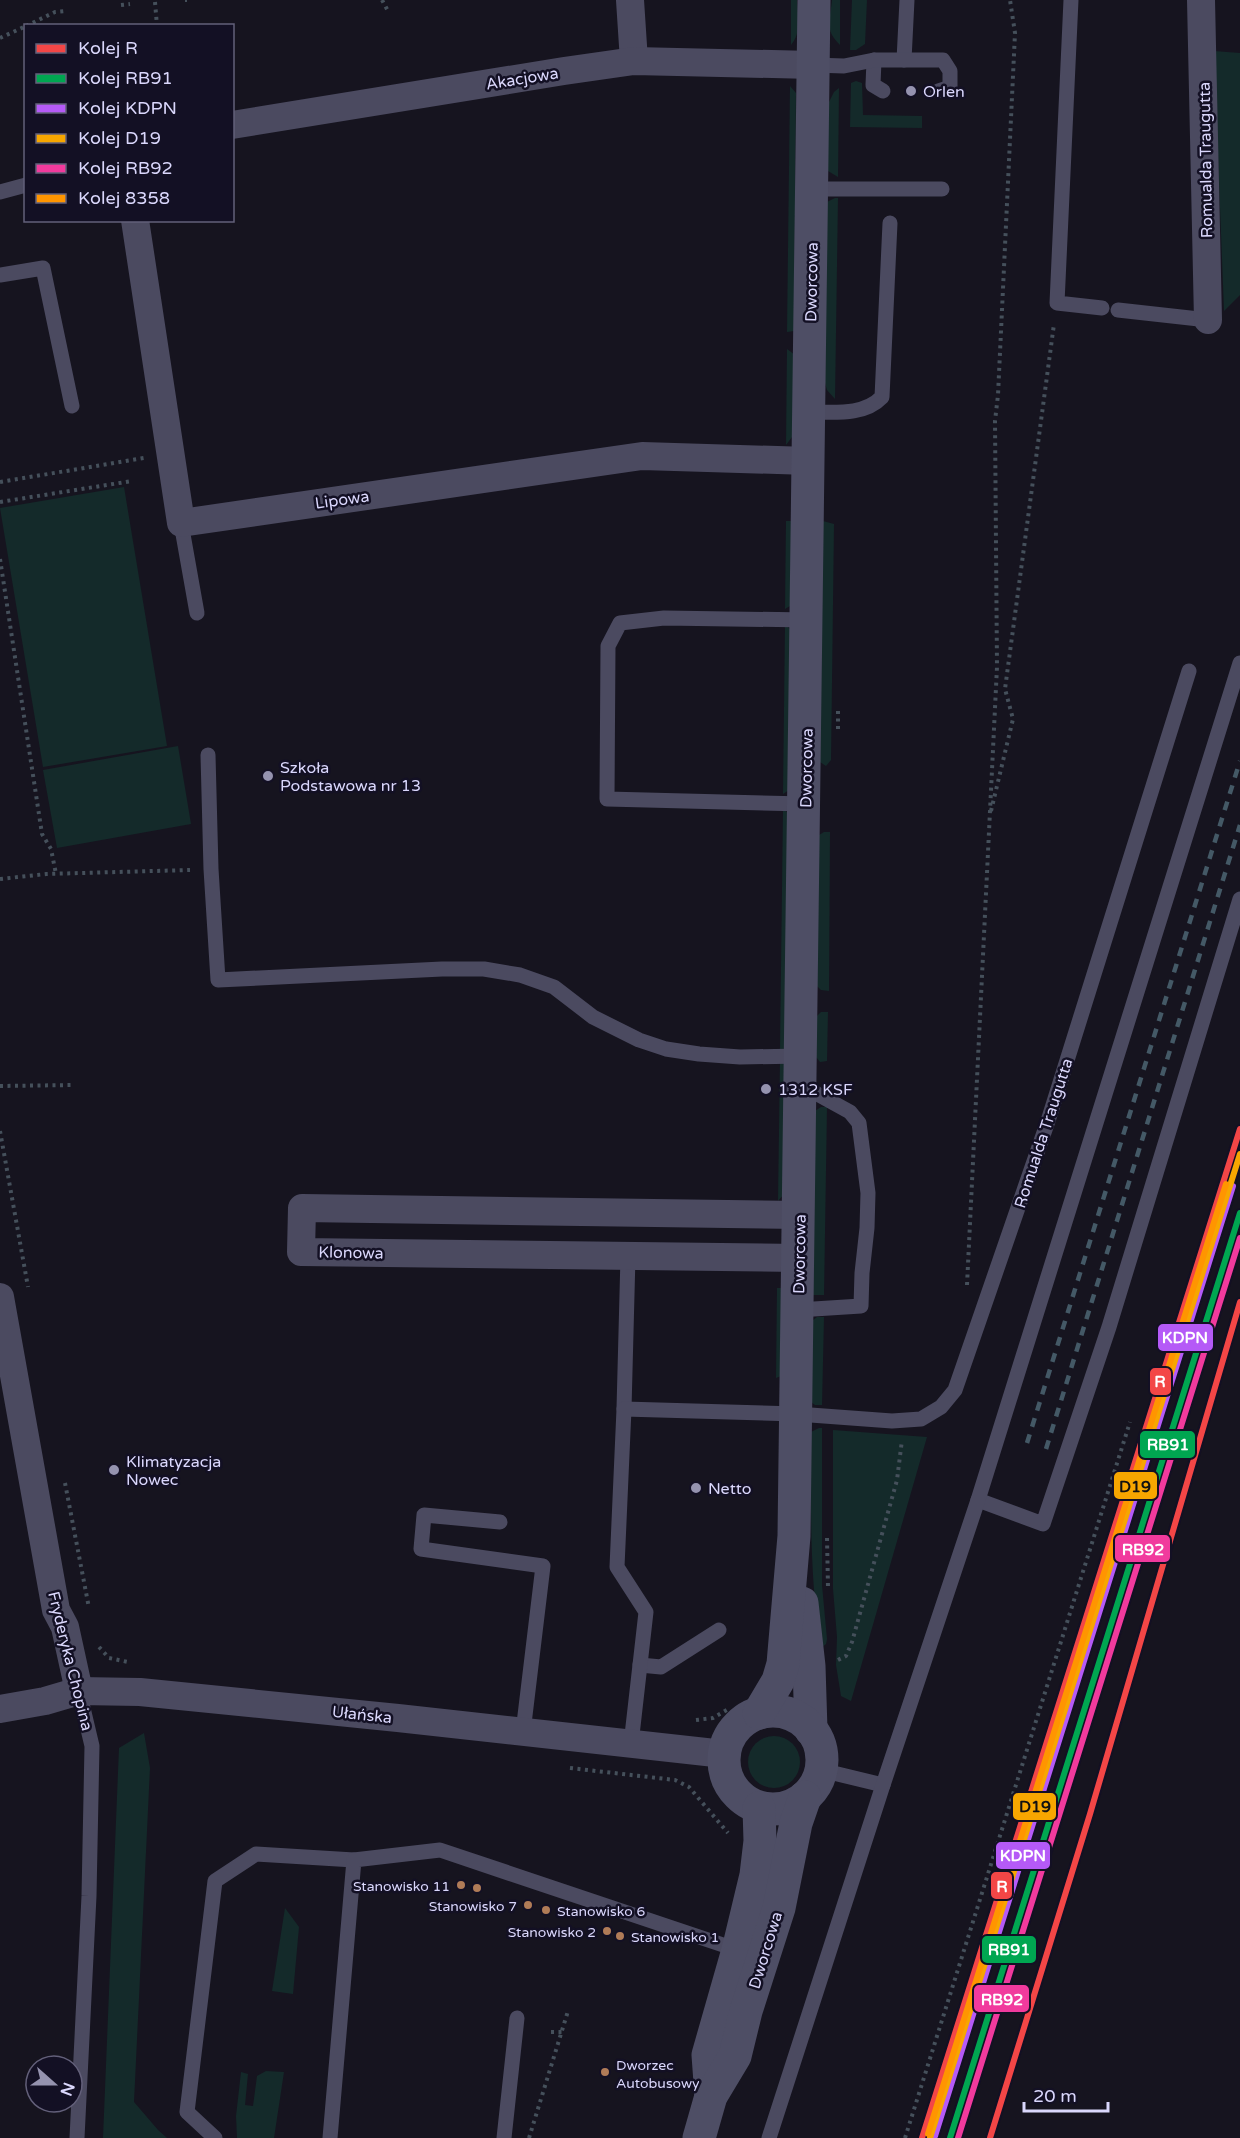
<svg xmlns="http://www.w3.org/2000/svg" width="1240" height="2138" font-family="'Varela Round',sans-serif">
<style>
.green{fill:#142a2a}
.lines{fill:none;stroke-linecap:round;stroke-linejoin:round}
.path{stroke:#45505b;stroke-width:4;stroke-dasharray:3 4.5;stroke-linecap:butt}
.lane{stroke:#4b4a60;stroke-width:15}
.street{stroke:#4b4a60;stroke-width:28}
.secondary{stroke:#4e4e65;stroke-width:33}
.rail{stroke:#445966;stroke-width:4.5;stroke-dasharray:9 8;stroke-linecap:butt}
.rail-1-casing{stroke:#131024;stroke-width:10}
.rail-2-casing{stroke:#131024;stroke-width:10}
.rail-3-casing{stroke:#131024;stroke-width:10}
.rail-4-casing{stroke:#131024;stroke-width:10}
.rail-5-casing{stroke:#131024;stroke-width:10}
.rail-6-casing{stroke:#131024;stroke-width:10}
.rail-1{stroke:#f34646;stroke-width:6}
.rail-2{stroke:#00a651;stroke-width:6}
.rail-3{stroke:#b55af7;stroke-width:6}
.rail-4{stroke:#f7a600;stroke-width:6}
.rail-5{stroke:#f13a9d;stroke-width:6}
.rail-6{stroke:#ff9500;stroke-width:6}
.poi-dot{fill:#9593af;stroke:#131024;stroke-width:2}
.bus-dot{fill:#b07c57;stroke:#131024;stroke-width:2}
.labels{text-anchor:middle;stroke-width:5;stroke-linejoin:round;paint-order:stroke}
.bus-label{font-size:14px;fill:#dad7fc;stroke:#131024;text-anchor:end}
.street-label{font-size:16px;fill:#dad7fc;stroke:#131024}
.poi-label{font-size:16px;fill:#dad7fc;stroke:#131024;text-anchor:start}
.line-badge{stroke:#131024;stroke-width:2}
.badge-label{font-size:16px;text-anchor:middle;font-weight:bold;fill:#fff}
.pale-badge-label{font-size:16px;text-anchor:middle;font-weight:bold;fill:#111}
</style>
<rect width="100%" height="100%" fill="#16141f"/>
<g class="green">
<path d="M791 0H797C798 16 802 32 791 45Z"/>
<path d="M832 0H840V45C824 29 830 21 832 0Z"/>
<path d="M852 0H867L865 44 856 50H850Z"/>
<path d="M1214 51 1240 53V295L1224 311Z"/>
<path d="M856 81 862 83 863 115 922 116V128L850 127 851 83Z"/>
<path d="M790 86 796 93 794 331 787 332Z"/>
<path d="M839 88 838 177 828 171V104L834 92Z"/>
<path d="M835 198H838L835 399 827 390 825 383 827 202Z"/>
<path d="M787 349 795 355 792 437 786 445Z"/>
<path d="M124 487 167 746 43 767 0 508Z"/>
<path d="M786 521H792L790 606 785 609Z"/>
<path d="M823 521 834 524 831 760 826 766 820 762Z"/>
<path d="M785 626 788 627 791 631 789 790 783 794Z"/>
<path d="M178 746 191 824 57 848 43 770Z"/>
<path d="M783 809 789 814 786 1047 782 1050H780Z"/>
<path d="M824 832H830L829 991 821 990 817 986 819 835Z"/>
<path d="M821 1012H828L827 1061 820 1062 816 1057 817 1016Z"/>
<path d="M780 1060H784V1194L778 1201Z"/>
<path d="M821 1107H827L824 1295H813L815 1111Z"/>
<path d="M777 1288H783L781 1376 776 1378Z"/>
<path d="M817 1317H824L822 1405H815L811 1402 812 1321Z"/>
<path d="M819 1428H822V1585L827 1639 826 1644 821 1648C809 1576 811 1505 811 1432Z"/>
<path d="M833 1430 927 1437 851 1701 841 1696 836 1665 837 1637 833 1589Z"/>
<path d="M144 1733 150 1768 134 2102 158 2130 167 2138H103L119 1748Z"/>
<circle cx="774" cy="1762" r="26"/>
<path d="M285 1908 299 1927 293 1994 272 1991Z"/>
<path d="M266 2071 284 2072 274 2138H237L236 2116 241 2072 248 2074 245 2105 253 2106 257 2076Z"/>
</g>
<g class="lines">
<g class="path">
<path d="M185 0H187"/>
<path d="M382 0 388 11"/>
<path d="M155 2 157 26"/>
<path d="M121 5 130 4"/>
<path d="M26 26 55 12 65 11"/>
<path d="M0 38 26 26"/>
<path d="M0 482 144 458"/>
<path d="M0 502 132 481"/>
<path d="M0 559 42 834 51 849 56 874"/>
<path d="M838 729V707"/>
<path d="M991 811 1013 719 1005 689 1054 324"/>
<path d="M0 879 46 874 190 870"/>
<path d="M0 1086 73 1085"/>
<path d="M0 1131 28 1287"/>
<path d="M967 1285 997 667 995 421 998 395 1015 33 1010 0"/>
<path d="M65 1483 89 1608"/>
<path d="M827 1538 828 1587"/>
<path d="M99 1647 109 1658 128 1662"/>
<path d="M838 1660 846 1656 852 1642 897 1480 902 1440"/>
<path d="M696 1720 713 1718 730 1708"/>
<path d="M570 1768 675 1780 689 1787 728 1833"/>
<path d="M551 2032H562"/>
<path d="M529 2138 568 2011"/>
<path d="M905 2138 1130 1422"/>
</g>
<g class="lane">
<path d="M1071 0 1057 303 1102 308"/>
<path d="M874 60 873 85 883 91"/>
<path d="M904 60 907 0"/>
<path d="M813 65 844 66 874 60H943L950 71V87L938 91"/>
<path d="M812 189H942"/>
<path d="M0 192 26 185"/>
<path d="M0 275 43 268 72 406"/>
<path d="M1118 310 1208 320"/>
<path d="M809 412C834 412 864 416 882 397L890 223"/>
<path d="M181 523 197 613"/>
<path d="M208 755 211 869 218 980 442 969H484L520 975 554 987 593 1017 639 1040 666 1049 699 1054 740 1057 802 1056"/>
<path d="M805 804 607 799 608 646 620 623 664 618 808 620"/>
<path d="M798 1310 861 1306 862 1273 867 1228 868 1193 859 1123 850 1112 801 1085"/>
<path d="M624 1409 628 1256"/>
<path d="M978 1500 1043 1524 1109 1327 1240 899"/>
<path d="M500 1522 424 1515 421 1549 543 1566 523 1732"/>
<path d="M640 1665 661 1667 719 1630"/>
<path d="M631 1744 646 1612 617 1567 624 1409 797 1414 892 1421 921 1419 941 1407 955 1390 1048 1121 1189 671"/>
<path d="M821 1770 883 1785"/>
<path d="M77 2138 89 1896 92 1746 79 1691"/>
<path d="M215 2138 187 2112 215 1881 256 1854 354 1860"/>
<path d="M330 2138 354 1860 440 1850 738 1950"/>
<path d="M504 2138 517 2018"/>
<path d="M769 2138 883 1785 978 1500 1240 663"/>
</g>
<g class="street">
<path d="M630 0 634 61"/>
<path d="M1201 0 1208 320"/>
<path d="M232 125 564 71 634 61 813 65"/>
<path d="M135 220 181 523 642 456 809 461"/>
<path d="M799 1258 301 1252 302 1208 800 1215"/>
<path d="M0 1297 56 1610 65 1627 79 1691"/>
<path d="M0 1709 45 1701 79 1691 140 1692 398 1718 724 1754"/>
</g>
<g class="secondary">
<path d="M802 1603 809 1666 811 1730"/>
<circle cx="773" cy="1760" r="49"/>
<path d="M759 1713 778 1681 783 1664 794 1536 814 0"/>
<path d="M711 2096 708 2055 738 1950 756 1875 760 1841 759 1808"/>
<path d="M699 2138 711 2096 735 2056 746 2011 779 1908 796 1823 805 1797"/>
</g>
<g class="rail">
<path d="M1027 1443 1240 761"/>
<path d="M1046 1449 1240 825"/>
</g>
<defs>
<g id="rail-1">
<path d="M922 2138 1240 1129"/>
<path d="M990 2138 1090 1814 1240 1302"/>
</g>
<path id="rail-2" d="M950 2138 1240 1213"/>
<path id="rail-3" d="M935 2136 1233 1186"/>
<path id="rail-4" d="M930 2138 1240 1154"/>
<path id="rail-5" d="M958 2138 1240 1238"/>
<path id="rail-6" d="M928 2134 1226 1184"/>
</defs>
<use href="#rail-1" class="rail-1-casing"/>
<use href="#rail-2" class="rail-2-casing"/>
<use href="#rail-3" class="rail-3-casing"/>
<use href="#rail-4" class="rail-4-casing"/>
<use href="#rail-5" class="rail-5-casing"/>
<use href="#rail-6" class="rail-6-casing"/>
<use href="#rail-1" class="rail-1"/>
<use href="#rail-2" class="rail-2"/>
<use href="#rail-3" class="rail-3"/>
<use href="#rail-4" class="rail-4"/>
<use href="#rail-5" class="rail-5"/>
<use href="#rail-6" class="rail-6"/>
</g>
<g class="poi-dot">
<circle cx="911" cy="91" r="6"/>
<circle cx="268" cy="776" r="6"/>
<circle cx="766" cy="1089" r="6"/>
<circle cx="114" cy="1470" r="6"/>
<circle cx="696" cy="1488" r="6"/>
</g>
<g class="bus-dot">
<circle cx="461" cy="1885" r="5"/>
<circle cx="477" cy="1888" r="5"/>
<circle cx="528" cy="1905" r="5"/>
<circle cx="546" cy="1910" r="5"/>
<circle cx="607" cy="1931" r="5"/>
<circle cx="620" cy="1936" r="5"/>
<circle cx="605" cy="2072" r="5"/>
</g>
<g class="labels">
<g class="bus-label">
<text x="450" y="1891">Stanowisko 11</text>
<text x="517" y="1911">Stanowisko 7</text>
<text x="557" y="1916" text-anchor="start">Stanowisko 6</text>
<text x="596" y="1937">Stanowisko 2</text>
<text x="631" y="1942" text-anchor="start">Stanowisko 1</text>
<text x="616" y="2070" text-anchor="start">Dworzec<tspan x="616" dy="18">Autobusowy</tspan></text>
</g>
<g class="street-label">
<text transform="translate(522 78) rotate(-9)" y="6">Akacjowa</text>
<text transform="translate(1205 160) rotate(-91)" y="6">Romualda Traugutta</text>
<text transform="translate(811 282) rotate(-89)" y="6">Dworcowa</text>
<text transform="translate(342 499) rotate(-8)" y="6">Lipowa</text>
<text transform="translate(806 768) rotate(-89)" y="6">Dworcowa</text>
<text transform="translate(1043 1133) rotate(-72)" y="6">Romualda Traugutta</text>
<text transform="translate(351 1252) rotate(1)" y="6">Klonowa</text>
<text transform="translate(799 1254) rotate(-89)" y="6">Dworcowa</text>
<text transform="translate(71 1661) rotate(76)" y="6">Fryderyka Chopina</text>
<text transform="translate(362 1714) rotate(6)" y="6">Ułańska</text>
<text transform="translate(765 1950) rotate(-73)" y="6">Dworcowa</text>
</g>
<g class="poi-label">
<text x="923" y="97">Orlen</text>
<text x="280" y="773">Szkoła<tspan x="280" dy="18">Podstawowa nr 13</tspan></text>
<text x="778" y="1095">1312 KSF</text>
<text x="126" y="1467">Klimatyzacja<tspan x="126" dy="18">Nowec</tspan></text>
<text x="708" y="1494">Netto</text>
</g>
</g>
<g class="line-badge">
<rect x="1157" y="1323" width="57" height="29" rx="6" fill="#b55af7"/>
<rect x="1149" y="1367" width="23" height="29" rx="6" fill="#f34646"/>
<rect x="1139" y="1430" width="57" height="29" rx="6" fill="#00a651"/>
<rect x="1113" y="1471" width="45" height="29" rx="6" fill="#f7a600"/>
<rect x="1114" y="1534" width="57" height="29" rx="6" fill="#f13a9d"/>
<rect x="1012" y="1792" width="45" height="29" rx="6" fill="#f7a600"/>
<rect x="995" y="1841" width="56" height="29" rx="6" fill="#b55af7"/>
<rect x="990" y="1871" width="23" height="29" rx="6" fill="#f34646"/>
<rect x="981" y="1935" width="56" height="29" rx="6" fill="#00a651"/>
<rect x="973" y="1984" width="57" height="29" rx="6" fill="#f13a9d"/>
</g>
<g class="badge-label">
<text x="1185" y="1343">KDPN</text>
<text x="1160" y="1387">R</text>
<text x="1168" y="1450">RB91</text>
<text x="1143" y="1555">RB92</text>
<text x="1023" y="1861">KDPN</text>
<text x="1002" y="1892">R</text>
<text x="1009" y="1955">RB91</text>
<text x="1002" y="2005">RB92</text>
</g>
<g class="pale-badge-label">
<text x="1135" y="1492">D19</text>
<text x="1035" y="1812">D19</text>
</g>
<rect x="24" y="24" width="210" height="198" fill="#131024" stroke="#63607a" stroke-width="1.5"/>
<rect x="36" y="44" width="30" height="9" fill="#f34646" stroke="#63607a" stroke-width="1.5"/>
<text x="78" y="54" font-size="18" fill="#dad7fc">Kolej R</text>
<rect x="36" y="74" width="30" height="9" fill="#00a651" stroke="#63607a" stroke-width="1.5"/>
<text x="78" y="84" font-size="18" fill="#dad7fc">Kolej RB91</text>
<rect x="36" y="104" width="30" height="9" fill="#b55af7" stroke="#63607a" stroke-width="1.5"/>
<text x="78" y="114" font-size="18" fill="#dad7fc">Kolej KDPN</text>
<rect x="36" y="134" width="30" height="9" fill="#f7a600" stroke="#63607a" stroke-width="1.5"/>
<text x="78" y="144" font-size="18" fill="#dad7fc">Kolej D19</text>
<rect x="36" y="164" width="30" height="9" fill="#f13a9d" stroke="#63607a" stroke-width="1.5"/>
<text x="78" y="174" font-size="18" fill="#dad7fc">Kolej RB92</text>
<rect x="36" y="194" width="30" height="9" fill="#ff9500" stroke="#63607a" stroke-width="1.5"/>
<text x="78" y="204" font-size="18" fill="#dad7fc">Kolej 8358</text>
<g transform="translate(54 2084) rotate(111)"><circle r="28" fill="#131024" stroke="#63607a" stroke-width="1.5"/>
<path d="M0-4.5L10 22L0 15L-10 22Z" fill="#9593af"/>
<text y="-9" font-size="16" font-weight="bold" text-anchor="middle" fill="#dad7fc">N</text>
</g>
<path d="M1024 2102v9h84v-9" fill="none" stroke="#dad7fc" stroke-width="3"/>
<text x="1033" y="2102" font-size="18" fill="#dad7fc" stroke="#131024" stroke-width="4.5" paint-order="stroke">20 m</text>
</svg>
